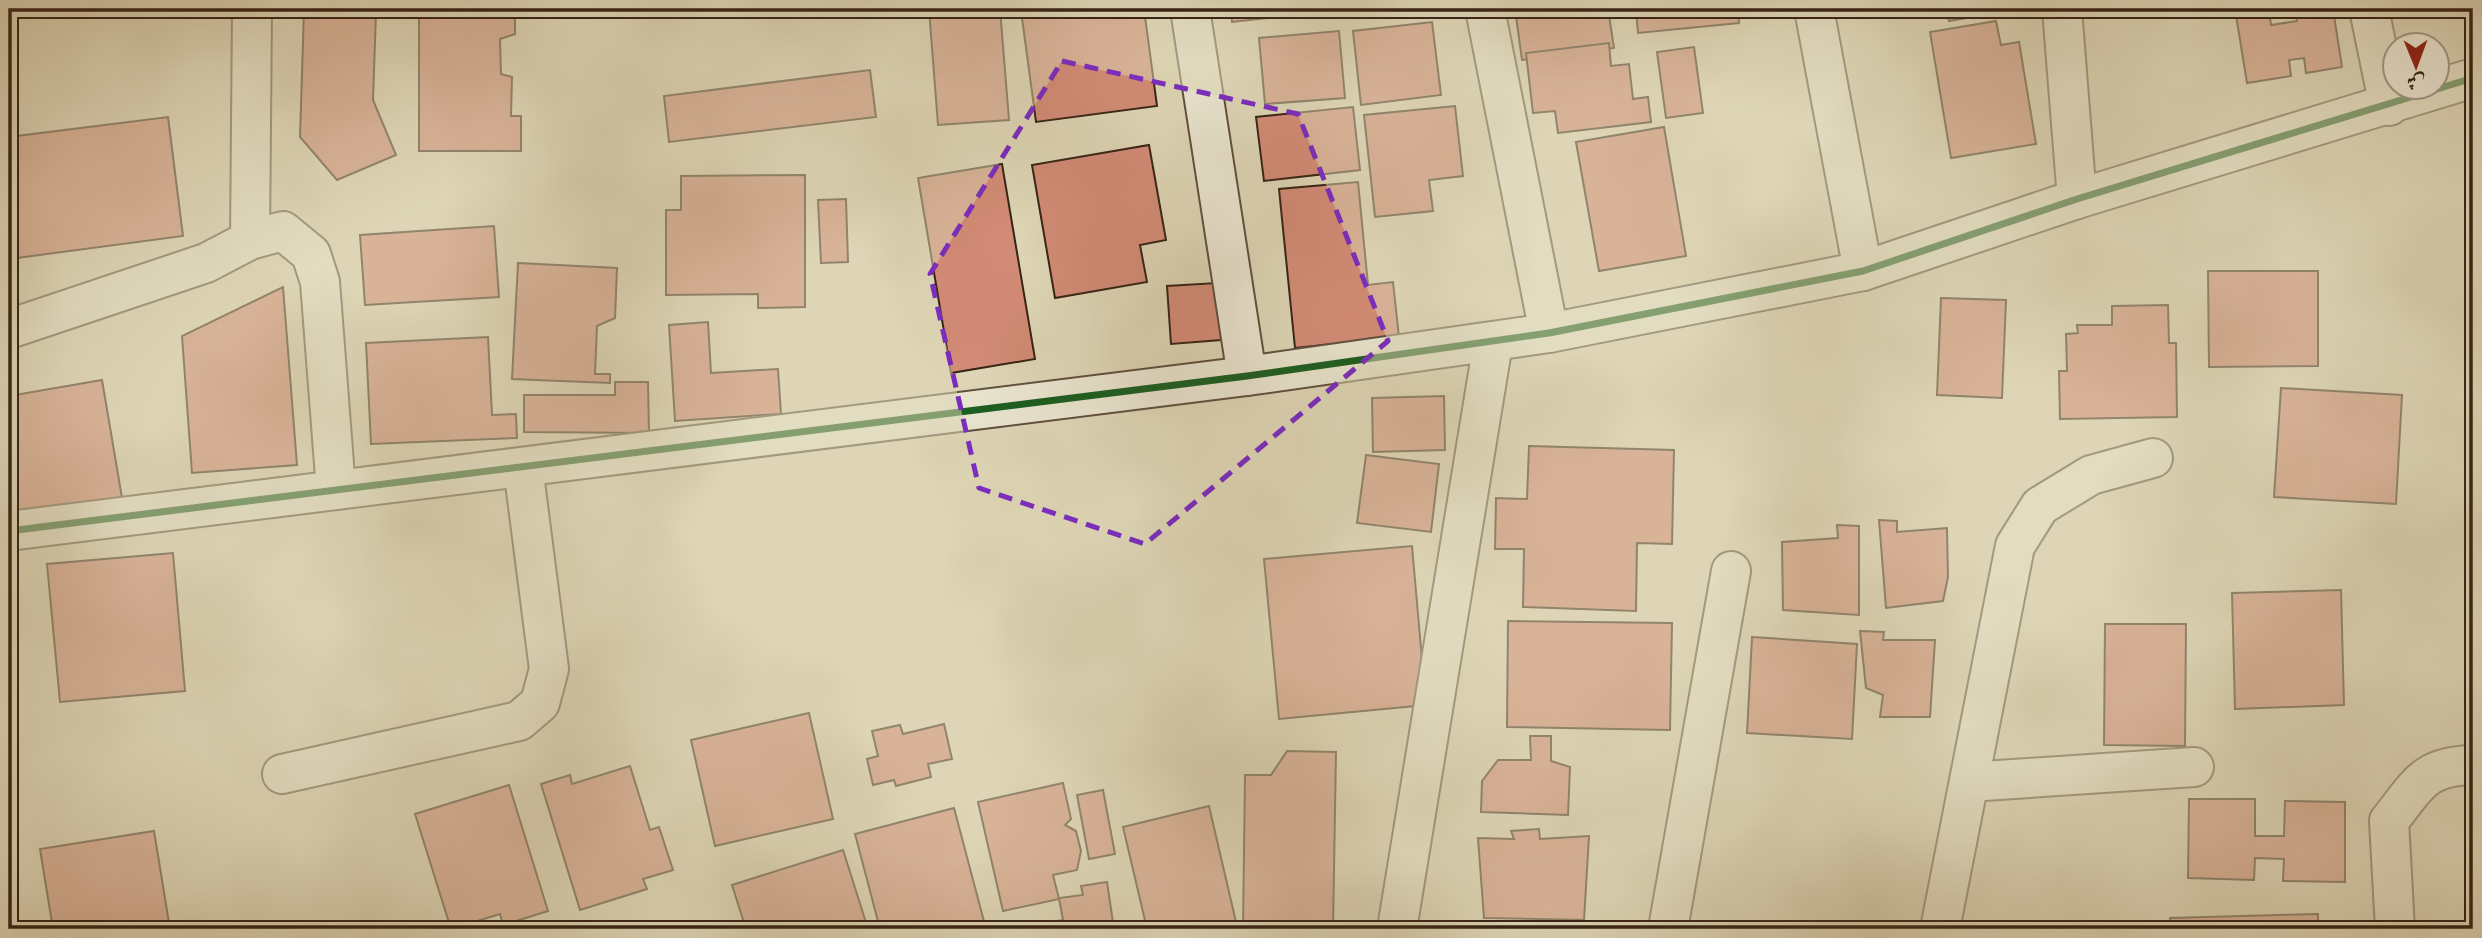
<svg xmlns="http://www.w3.org/2000/svg" width="2482" height="938" font-family="'IM FELL DW Pica',Amiri,serif">
<style>
.building{fill:#d28b76;stroke:#372416;stroke-width:2}
.lines{fill:none;stroke-linecap:round;stroke-linejoin:round}
.minor-casing{stroke:#60503e;stroke-width:42}
.minor{stroke:#e9e4cf;stroke-width:38}
.cycleway-casing{stroke:#e9e4cf;stroke-width:11}
.cycleway{stroke:#1b5e20;stroke-width:7}
.marked{fill:none;stroke:#7b2cbf;stroke-width:5;stroke-dasharray:14 9;stroke-linejoin:round}
</style>
<rect width="100%" height="100%" fill="#ddd5b5"/>
<filter id="stains"><feTurbulence type="fractalNoise" baseFrequency=".00286" numOctaves="4"/><feColorMatrix values="0 0 0 0 .2 0 0 0 0 .09 0 0 0 0 .02 0 0 0 .5 -.17"/></filter>
<radialGradient id="worn" r=".72"><stop offset=".6" stop-color="#630" stop-opacity="0"/><stop offset="1" stop-color="#630" stop-opacity=".3"/></radialGradient>
<g class="building">
<path d="M9 9H19L20 16H9Z"/>
<path d="M419 9H515V34L500 39 501 74 512 77 511 116H521V151H419Z"/>
<path d="M929 9H1000L1009 120 938 125Z"/>
<path d="M1092 9H1144L1157 106 1036 122 1022 18Z"/>
<path d="M1231 9H1323V12L1232 22Z"/>
<path d="M1515 9H1608L1614 48 1522 60Z"/>
<path d="M1636 9H1738L1739 23 1638 33Z"/>
<path d="M1946 9H2016L1949 21Z"/>
<path d="M2235 9H2269L2271 25 2297 21 2295 9H2333L2342 67 2306 73 2304 58 2289 60 2291 76 2247 83Z"/>
<path d="M304 10 376 12 373 100 396 155 337 180 300 137Z"/>
<path d="M1996 21 2001 45 2019 42 2036 144 1951 158 1930 32Z"/>
<path d="M1432 22 1441 95 1361 105 1353 31Z"/>
<path d="M1339 31 1345 98 1265 104 1259 38Z"/>
<path d="M1609 43 1611 66 1629 64 1633 99 1648 97 1651 122 1558 133 1555 111 1533 113 1526 53Z"/>
<path d="M1694 47 1703 113 1666 118 1657 52Z"/>
<path d="M870 70 876 117 669 142 664 96Z"/>
<path d="M1455 106 1463 176 1429 180 1433 211 1375 217 1364 115Z"/>
<path d="M1353 107 1360 170 1264 181 1256 117Z"/>
<path d="M168 117 183 236 9 259V137Z"/>
<path d="M1664 127 1686 256 1599 271 1576 142Z"/>
<path d="M1149 145 1166 240 1140 245 1147 282 1055 298 1032 165Z"/>
<path d="M1002 164 1035 359 951 373 918 178Z"/>
<path d="M805 175V307L758 308V294L666 295V210H681V176Z"/>
<path d="M1358 182 1368 285 1393 282 1399 337 1295 348 1279 189Z"/>
<path d="M846 199 848 262 821 263 818 200Z"/>
<path d="M494 226 499 297 365 305 360 235Z"/>
<path d="M518 263 617 268 615 318 597 326 595 374H610V383L512 379Z"/>
<path d="M2208 271H2318V366L2209 367Z"/>
<path d="M1217 283 1221 340 1171 344 1167 286Z"/>
<path d="M283 287 297 465 192 473 182 336Z"/>
<path d="M1941 298 2006 300 2002 398 1937 395Z"/>
<path d="M2168 305 2169 343H2176L2177 417 2060 419 2059 371H2067L2066 334 2078 333 2077 325H2112V306Z"/>
<path d="M708 322 711 373 778 369 781 414 675 421 669 325Z"/>
<path d="M488 337 492 415 516 414 517 438 371 444 366 343Z"/>
<path d="M102 380 122 498 15 516 9 478V396Z"/>
<path d="M615 382H648L649 433 524 432V395H615Z"/>
<path d="M2281 388 2402 395 2396 504 2274 497Z"/>
<path d="M1444 396 1445 450 1373 452 1372 398Z"/>
<path d="M1529 446 1674 450 1672 544 1637 543 1636 611 1523 607 1524 549H1495L1496 498 1527 499Z"/>
<path d="M1366 455 1439 464 1431 532 1357 523Z"/>
<path d="M1879 520 1897 521V532L1947 528 1948 577 1943 601 1886 608Z"/>
<path d="M1837 525 1859 526V615L1783 610 1782 542 1838 538Z"/>
<path d="M1412 546 1426 705 1279 719 1264 559Z"/>
<path d="M173 553 185 691 60 702 47 564Z"/>
<path d="M2341 590 2344 705 2235 709 2232 593Z"/>
<path d="M1508 621 1672 623 1670 730 1507 727Z"/>
<path d="M2105 624H2186L2185 746 2104 745Z"/>
<path d="M1860 631 1884 632 1883 640H1935L1930 717H1880L1883 695 1866 688Z"/>
<path d="M1752 637 1857 644 1852 739 1747 733Z"/>
<path d="M809 713 833 819 715 846 691 740Z"/>
<path d="M944 724 952 759 928 764 931 777 896 786 894 780 873 785 867 759 878 756 872 731 900 725 903 734Z"/>
<path d="M1530 736H1551V761L1570 767 1568 815 1481 812 1482 781 1498 760H1531Z"/>
<path d="M1287 751 1336 752 1333 929H1243L1245 775H1271Z"/>
<path d="M630 766 650 830 659 827 673 870 643 879 647 889 580 910 541 784 570 775 572 784Z"/>
<path d="M1063 783 1071 819 1065 825 1076 831 1081 851 1077 870 1053 875 1059 899 1003 911 978 802Z"/>
<path d="M509 785 548 911 503 925 500 914 451 929 415 814Z"/>
<path d="M1103 790 1115 854 1089 859 1077 795Z"/>
<path d="M2189 799H2255V836H2284L2285 801 2345 802V882L2283 881 2284 859 2255 858 2254 880 2188 878Z"/>
<path d="M1209 806 1236 922 1204 929H1147L1123 827Z"/>
<path d="M954 808 986 929H880L855 834Z"/>
<path d="M1539 829 1540 839 1589 836 1584 920 1484 918 1478 838 1514 839 1511 831Z"/>
<path d="M154 831 170 929H53L40 849Z"/>
<path d="M843 850 868 929H746L732 885Z"/>
<path d="M1107 882 1114 929H1042L1041 924 1063 920 1059 898 1083 895 1081 886Z"/>
<path d="M2318 914V929H2171L2170 918Z"/>
<path d="M1879 923V929H1725V925Z"/>
</g>
<g class="lines">
<defs>
<g id="minor">
<path d="M1190 9 1247 376"/>
<path d="M1485 9 1549 333"/>
<path d="M1814 9 1863 271"/>
<path d="M2062 9 2077 199"/>
<path d="M2369 9 2389 106"/>
<path d="M250 240 252 9"/>
<path d="M9 329 206 263 250 240 283 231 311 254 320 282 336 490"/>
<path d="M9 531 1247 376 1549 333 1863 271 2077 199 2473 78"/>
<path d="M282 774 519 721 540 703 549 669 523 467"/>
<path d="M1969 782 2194 767"/>
<path d="M1397 929 1493 343"/>
<path d="M1668 929 1731 571"/>
<path d="M1940 929 2015 546 2040 506 2091 475 2153 458"/>
<path d="M2395 929 2389 821C2418 785 2423 766 2473 765"/>
</g>
</defs>
<use href="#minor" class="minor-casing"/>
<use href="#minor" class="minor"/>
<defs>
<path id="cycleway" d="M9 531 1247 376 1549 333 1863 271 2077 199 2473 78"/>
</defs>
<use href="#cycleway" class="cycleway-casing"/>
<use href="#cycleway" class="cycleway"/>
</g>
<path d="M0 0H2482V938H0ZM1062 61 1298 114 1388 341 1145 544 979 488 930 274Z" fill="#ddd5b5" fill-opacity=".55" fill-rule="evenodd"/>
<path class="marked" d="M1062 61 1298 114 1388 341 1145 544 979 488 930 274Z"/>
<rect width="2482" height="938" fill="none" stroke="#ddd5b5" stroke-width="35"/>
<rect x="10" y="10" width="2461" height="917" fill="none" stroke="#372416" stroke-width="3.5"/>
<rect x="18" y="18" width="2447" height="903" fill="none" stroke="#372416" stroke-width="2"/>
<g transform="translate(2416 66) rotate(179)"><circle r="33" fill="#e9e4cf" stroke="#a29785" stroke-width="2"/>
<path d="M0-5L12 26L0 18L-12 26Z" fill="#8f2418"/>
<text y="-10" font-size="19" font-weight="bold" text-anchor="middle" fill="#372416">ش</text>
</g>
<rect width="100%" height="100%" filter="url(#stains)"/>
<rect width="100%" height="100%" fill="url(#worn)"/>
</svg>
